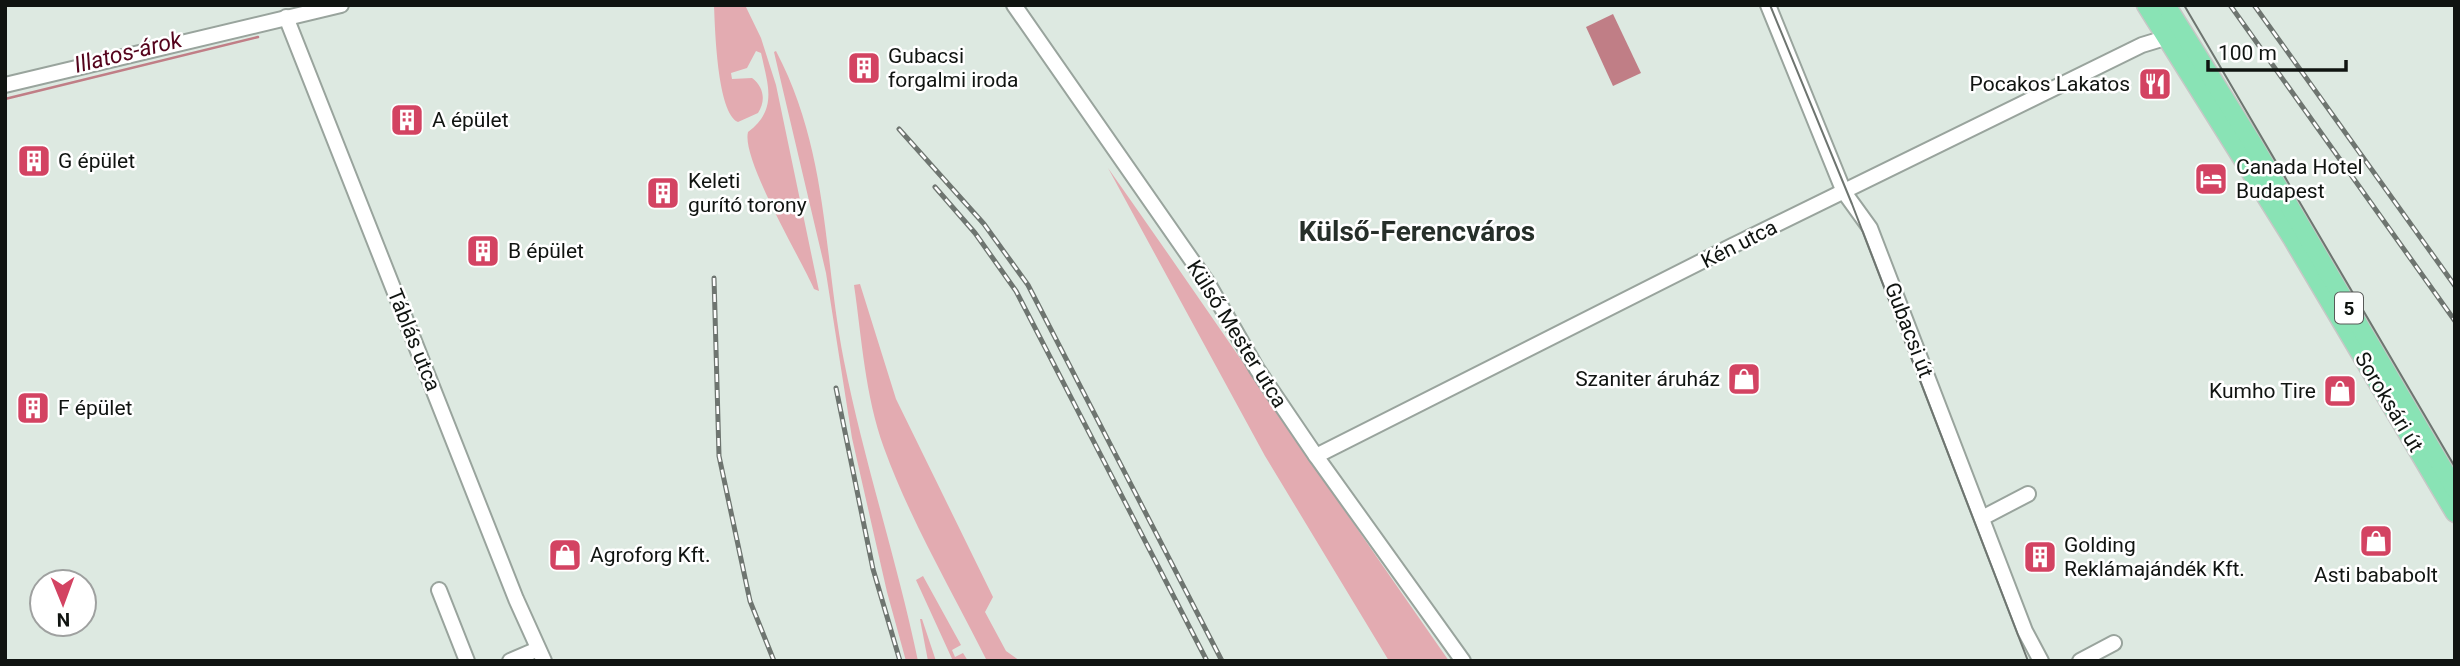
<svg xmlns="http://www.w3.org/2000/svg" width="2460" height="666" font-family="Roboto,sans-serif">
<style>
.green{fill:#e3abb1}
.water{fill:#c07e86}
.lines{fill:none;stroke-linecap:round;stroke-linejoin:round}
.stream{stroke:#c07e86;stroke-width:2.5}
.minor-casing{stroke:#99a49d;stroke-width:18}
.major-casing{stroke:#c6c7c6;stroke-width:21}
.minor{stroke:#fff;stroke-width:14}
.major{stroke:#89e3b5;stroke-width:18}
.tram{stroke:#6e7570;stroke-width:2}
.rail-casing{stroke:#6e7570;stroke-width:5}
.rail{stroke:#fff;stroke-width:2.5;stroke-dasharray:8;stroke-linecap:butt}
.labels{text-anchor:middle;stroke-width:5;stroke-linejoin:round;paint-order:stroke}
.shield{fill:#fff;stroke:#585a58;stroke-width:2}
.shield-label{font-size:19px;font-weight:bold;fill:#101411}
.poi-label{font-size:21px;fill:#101411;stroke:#fff;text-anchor:start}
.street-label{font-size:21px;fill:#101411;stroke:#fff}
.water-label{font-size:23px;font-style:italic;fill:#54021b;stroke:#fff}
.district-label{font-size:28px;font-weight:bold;fill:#262f29;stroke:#fff}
</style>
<rect width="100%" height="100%" fill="#dde9e1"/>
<g class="green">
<path d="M714 5H745L761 38 776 85 819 291 814 289C801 259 741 159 748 132 778 110 768 85 761 53L756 51 747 68 731 73 732 79 752 78C764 87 766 101 758 113L738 122C717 113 715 27 714 5Z"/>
<path d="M776 51C829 152 823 254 844 361 864 462 897 560 918 661H906L887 592 852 438 826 273 774 52Z"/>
<path d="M1108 168C1223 331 1334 497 1449 661H1389L1265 456Z"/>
<path d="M860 284 896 399 993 597 985 612 1006 651 1020 661H987C952 591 911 522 884 448 865 395 862 340 854 285Z"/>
<path d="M923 576 961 645 952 650 955 657 963 653 968 661H953L916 580Z"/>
<path d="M920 619H922L936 661H928Z"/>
</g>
<path class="water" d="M1613 14 1641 73 1613 86 1586 27Z"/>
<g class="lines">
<path class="stream" d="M5 99 258 37"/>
<defs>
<g id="minor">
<path d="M1014 5 1207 282 1257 369 1316 456 1463 661"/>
<path d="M1768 5 1844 192 1870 228 2025 631 2041 661"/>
<path d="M286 17 516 599 544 661"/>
<path d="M5 85 341 5"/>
<path d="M1316 456 1732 246 2142 45 2165 38 2176 40"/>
<path d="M1982 518 2028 494"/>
<path d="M439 590 467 661"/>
<path d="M510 661 538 649"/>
<path d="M2080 661 2114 643"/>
</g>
<g id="major">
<path d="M2146 5 2292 238 2455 513"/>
<path d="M2166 5 2253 144 2455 489"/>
</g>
</defs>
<use href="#minor" class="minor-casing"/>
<use href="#major" class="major-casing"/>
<use href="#minor" class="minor"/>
<use href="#major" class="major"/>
<g class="tram">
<path d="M1770 5 1852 204 2028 661"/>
<path d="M2184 5 2455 467"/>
</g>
<defs>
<g id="rail">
<path d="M2230 5 2455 321"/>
<path d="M2254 5 2455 286"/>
<path d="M899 129 984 224 1028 285 1222 661"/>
<path d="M935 187 975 233 1016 291 1207 661"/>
<path d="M714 278 719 456 750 601 774 661"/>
<path d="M836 388 873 569 900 661"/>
</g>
</defs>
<use href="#rail" class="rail-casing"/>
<use href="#rail" class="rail"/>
</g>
<defs>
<symbol id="building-square" viewBox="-11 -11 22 22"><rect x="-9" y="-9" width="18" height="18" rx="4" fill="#d34362" stroke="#fff"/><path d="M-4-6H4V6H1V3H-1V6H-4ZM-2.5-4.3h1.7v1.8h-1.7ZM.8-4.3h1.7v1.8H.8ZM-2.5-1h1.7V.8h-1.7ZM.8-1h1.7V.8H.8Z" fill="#fff"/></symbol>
<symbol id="restaurant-square" viewBox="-11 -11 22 22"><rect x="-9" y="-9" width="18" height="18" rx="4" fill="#d34362" stroke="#fff"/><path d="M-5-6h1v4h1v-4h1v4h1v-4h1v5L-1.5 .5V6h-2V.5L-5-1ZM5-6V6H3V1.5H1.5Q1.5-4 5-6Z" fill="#fff"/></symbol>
<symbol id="hotel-square" viewBox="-11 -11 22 22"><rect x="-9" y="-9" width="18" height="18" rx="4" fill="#d34362" stroke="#fff"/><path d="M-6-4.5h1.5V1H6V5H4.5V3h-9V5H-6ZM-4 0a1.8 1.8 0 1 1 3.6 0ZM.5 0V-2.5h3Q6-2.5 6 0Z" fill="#fff"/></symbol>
<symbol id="shop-square" viewBox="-11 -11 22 22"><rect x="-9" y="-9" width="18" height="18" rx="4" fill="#d34362" stroke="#fff"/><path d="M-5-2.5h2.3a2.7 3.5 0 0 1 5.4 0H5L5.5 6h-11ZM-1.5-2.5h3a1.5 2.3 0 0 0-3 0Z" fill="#fff"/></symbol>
</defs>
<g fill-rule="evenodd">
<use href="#building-square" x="845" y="49" width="38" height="38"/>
<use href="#restaurant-square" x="2136" y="65" width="38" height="38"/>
<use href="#building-square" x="388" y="101" width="38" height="38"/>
<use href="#building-square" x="15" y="142" width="38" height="38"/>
<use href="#hotel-square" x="2192" y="160" width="38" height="38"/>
<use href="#building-square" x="644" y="174" width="38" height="38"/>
<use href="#building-square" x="464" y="232" width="38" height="38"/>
<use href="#shop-square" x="1725" y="360" width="38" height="38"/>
<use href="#shop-square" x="2321" y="372" width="38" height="38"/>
<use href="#building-square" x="14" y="389" width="38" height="38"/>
<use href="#shop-square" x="2357" y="522" width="38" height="38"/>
<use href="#shop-square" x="546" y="536" width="38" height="38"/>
<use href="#building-square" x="2021" y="538" width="38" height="38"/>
</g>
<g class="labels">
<rect class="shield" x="2335" y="292.5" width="28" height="31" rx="5"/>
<g class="shield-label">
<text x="2349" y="315">5</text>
</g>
<g class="poi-label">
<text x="888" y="63">Gubacsi<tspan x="888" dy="24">forgalmi iroda</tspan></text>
<text x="2130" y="91" text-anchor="end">Pocakos Lakatos</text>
<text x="432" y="127">A épület</text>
<text x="58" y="168">G épület</text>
<text x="2236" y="174">Canada Hotel<tspan x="2236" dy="24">Budapest</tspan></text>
<text x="688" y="188">Keleti<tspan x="688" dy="24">gurító torony</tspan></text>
<text x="508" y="258">B épület</text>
<text x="1720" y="386" text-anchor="end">Szaniter áruház</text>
<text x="2316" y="398" text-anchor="end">Kumho Tire</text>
<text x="58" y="415">F épület</text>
<text x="2064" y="552">Golding<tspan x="2064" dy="24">Reklámajándék Kft.</tspan></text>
<text x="590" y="562">Agroforg Kft.</text>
<text x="2376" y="582" text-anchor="middle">Asti bababolt</text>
</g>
<g class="street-label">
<text transform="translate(1739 244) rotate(-27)" y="7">Kén utca</text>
<text transform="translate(1909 330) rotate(69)" y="7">Gubacsi út</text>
<text transform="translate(1237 334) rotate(58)" y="7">Külső Mester utca</text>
<text transform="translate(414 340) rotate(68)" y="7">Táblás utca</text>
<text transform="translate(2389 402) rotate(59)" y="7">Soroksári út</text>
</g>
<g class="water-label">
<text transform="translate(128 52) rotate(-14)" y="8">Illatos-árok</text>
</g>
<g class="district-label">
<text x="1417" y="241">Külső-Ferencváros</text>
</g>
</g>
<rect width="2460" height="666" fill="none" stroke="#101411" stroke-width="14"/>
<g transform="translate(63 603) rotate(179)"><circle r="33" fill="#ffffff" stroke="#9fa1a0" stroke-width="2"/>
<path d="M0-5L12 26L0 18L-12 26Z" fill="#d34362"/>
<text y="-10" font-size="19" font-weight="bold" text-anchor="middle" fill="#101411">N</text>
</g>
<path d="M2208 60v10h138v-10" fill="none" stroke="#101411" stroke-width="3.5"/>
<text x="2218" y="60" font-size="21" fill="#101411" stroke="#ffffff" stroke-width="5" paint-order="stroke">100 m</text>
</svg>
